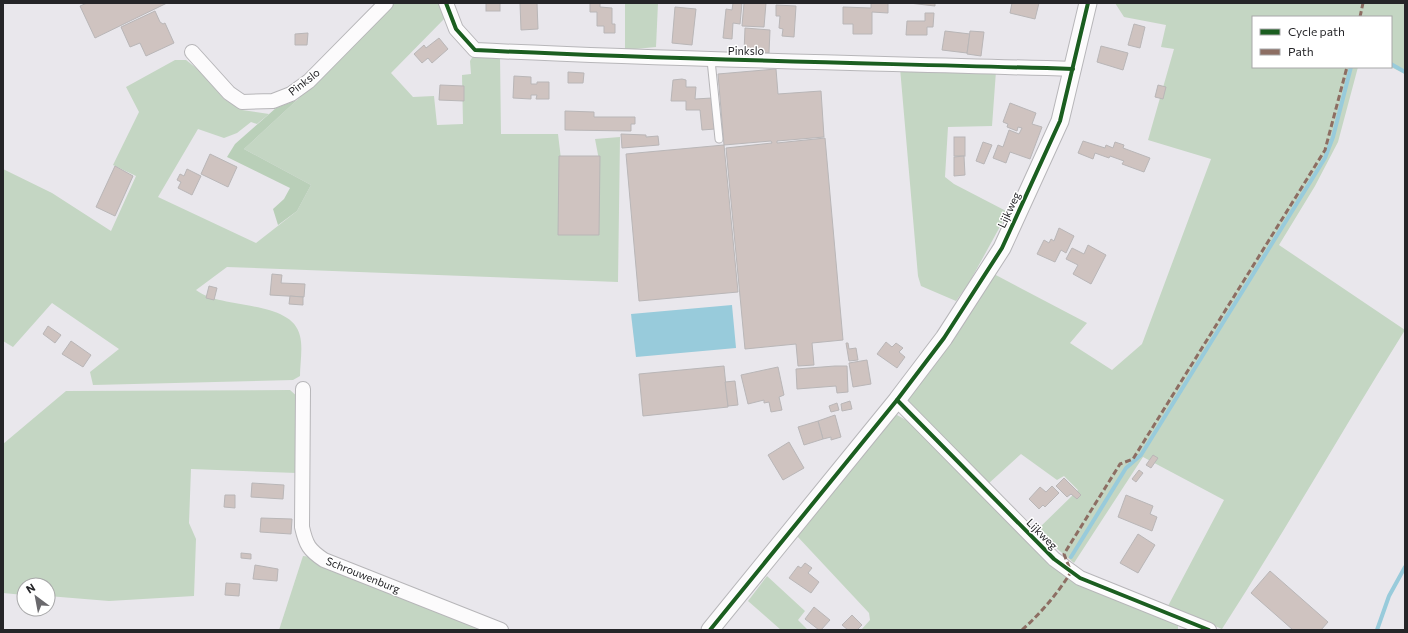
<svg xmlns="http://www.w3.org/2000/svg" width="1408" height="633" font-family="Commissioner,sans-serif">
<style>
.green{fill:#c4d6c3}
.forest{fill:#b9cfb8}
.water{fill:#98cbdb}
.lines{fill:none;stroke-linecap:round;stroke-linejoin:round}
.stream{stroke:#98cbdb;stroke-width:4}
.building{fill:#cfc3c0;stroke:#b9b6b7}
.service-casing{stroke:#b7b6b9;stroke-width:9}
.minor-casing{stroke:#b7b6b9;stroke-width:16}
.tertiary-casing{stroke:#b7b6b9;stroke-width:19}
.service{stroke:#fcfbfc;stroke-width:7}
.minor{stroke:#fcfbfc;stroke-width:14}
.tertiary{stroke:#fcfbfc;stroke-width:17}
.quiet{stroke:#8d6e63;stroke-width:3;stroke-dasharray:6 3;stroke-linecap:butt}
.cycleway-casing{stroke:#fff;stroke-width:6}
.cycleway{stroke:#1b5e20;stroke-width:4}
.labels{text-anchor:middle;stroke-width:3;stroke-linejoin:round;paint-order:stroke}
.street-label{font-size:11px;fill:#252528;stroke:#fff}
</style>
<rect width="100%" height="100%" fill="#e9e7ec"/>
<g class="green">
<path d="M392 3H440L446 17 391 73 413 97 434 96 437 125 463 124 462 75 471 74 470 61 475 53 500 56 501 134H558L561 159 599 160 595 139 620 137 618 282 227 267 196 290C221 310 292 299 300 336 303 348 300 364 300 376L293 380 93 385 90 372 119 349 52 303 13 347 3 341V169L52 193 111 231 136 176 113 165 139 112 126 87 175 60H186L200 71 224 99 242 110 269 114 257 124 251 122 237 133 224 138 198 129 158 197 256 243 297 211 311 185 244 149 297 100Z"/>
<path d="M625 3H658L656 47 625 50Z"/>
<path d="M1115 3H1405V74L1391 67V17H1253V67H1358L1338 142 1315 186 1279 245 1405 330C1343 429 1285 531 1222 629L1168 606 1224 500 1143 457 1074 563 1036 531 1078 490 1064 476 1057 480 1021 454 988 484 909 404 907 394 992 273 1087 323 1070 343 1112 370 1142 344 1211 159 1148 140 1174 49 1161 47 1166 25 1124 17Z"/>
<path d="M900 68 996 71 992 126 948 127 945 177 954 184 1008 212 969 283 956 301 921 286 918 276Z"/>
<path d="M290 390 299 398 297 473 191 469 189 523 196 539 194 596 109 601 48 596V585H24V595L3 593V444L66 391Z"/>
<path d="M897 415 906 420 1043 553 1178 623V630H861L870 620 869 613 797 536 889 418Z"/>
<path d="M303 556 312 557 494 630H279Z"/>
<path d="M767 576 805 611 798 620 808 630H781L748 601Z"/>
</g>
<path class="forest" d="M297 100 244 149 311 185 297 211 278 225 273 209 284 199 290 188 227 157 235 144 276 108Z"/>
<path class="water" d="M732 305 736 348 636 357 631 314Z"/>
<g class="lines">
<g class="stream">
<path d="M1391 64 1405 72"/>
<path d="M1071 557 1126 468 1141 455 1325 158 1333 137 1351 67"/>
<path d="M1377 630 1389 596 1405 567"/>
</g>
</g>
<g class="building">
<path d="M87 3H167L95 38 80 6Z"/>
<rect x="486" y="3" width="14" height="8"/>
<path d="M520 3H537L538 29 521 30Z"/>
<path d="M590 3H600V7L612 8V24H615V33H604V26H597V12H590Z"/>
<path d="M733 3H742L740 24 733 23 732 39 723 38 726 9 732 10Z"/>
<path d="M744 3H766L764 27 742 26Z"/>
<path d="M871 3H888V13L872 12V34H853V24H843V7L871 8Z"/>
<path d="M909 3H935V6Z"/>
<path d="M1012 3H1039L1035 19 1010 13Z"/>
<path d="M776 5 796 6 794 37 782 36 783 29 779 28 780 16H776Z"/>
<path d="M675 7 696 9 692 45 672 43Z"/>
<path d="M155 11 160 22 163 24 165 23 174 43 146 56 140 43 130 47 121 27Z"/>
<path d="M925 13H934L933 27H927V35H906L907 21H925Z"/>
<path d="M1134 24 1145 27 1140 48 1128 45Z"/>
<path d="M745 28 770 30 769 53 744 52Z"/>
<path d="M945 31 970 34 967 53 942 50Z"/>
<path d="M970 31 984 32 981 56 967 54Z"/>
<path d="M308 33 307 45H295V34Z"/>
<path d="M439 38 448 49 432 63 428 58 422 63 414 54 424 45 426 48Z"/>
<path d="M1101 46 1128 53 1123 70 1097 62Z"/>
<path d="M776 69 778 94 821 91 824 137 777 141V143L825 138 843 340 812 343 814 365 798 366 796 344 745 349 726 148 772 143 771 141 724 145 718 74Z"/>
<path d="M568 72 584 73 583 83H568Z"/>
<path d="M514 76 531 77V84H537V82H549V99H536L537 95H531V99L513 98Z"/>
<path d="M682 79 686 80V87H696L695 99 712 98 715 129 702 130 700 110H686V101H671L673 80Z"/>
<path d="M440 85 464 86V101L439 100Z"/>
<path d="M1158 85 1166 87 1163 99 1155 97Z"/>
<path d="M1010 103 1036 113 1032 124 1042 127 1030 159 1010 152 1006 163 993 158 998 145 1003 147 1009 130 1019 134 1022 128 1018 127 1017 131 1007 127 1008 124 1003 122Z"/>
<path d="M565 111 594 112V117H635V124H631V131L565 130Z"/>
<path d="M621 134 646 135V137L658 136 659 145 622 148Z"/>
<rect x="954" y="137" width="11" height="19"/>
<path d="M1083 141 1105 148 1106 145 1113 148 1115 142 1124 145 1123 148 1150 158 1144 172 1122 164 1124 161 1110 156 1109 158 1095 153 1093 159 1078 153Z"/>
<path d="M983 142 992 145 984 164 976 161Z"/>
<path d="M724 145 738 292 639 301 626 154Z"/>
<path d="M210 154 237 167 228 187 201 174Z"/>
<path d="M559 156H600L599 235H558Z"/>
<path d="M964 156 965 175 954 176V157Z"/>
<path d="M115 166 133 176 115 216 96 207Z"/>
<path d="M187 169 201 176 192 195 178 188 181 182 177 180 180 174 184 176Z"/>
<path d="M1059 228 1074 236 1066 253 1061 250 1055 262 1037 254 1044 240 1049 243 1051 239 1054 241Z"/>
<path d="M1088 245 1106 255 1091 284 1073 274 1078 265 1066 259 1072 248 1084 254Z"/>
<path d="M272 274 282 275 281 283 305 284 304 297 270 295Z"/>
<path d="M209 286 217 288 214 300 206 298Z"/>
<path d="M290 296 303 297V305L289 304Z"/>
<path d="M48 326 61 335 55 343 43 334Z"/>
<path d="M71 341 91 355 83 367 62 354Z"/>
<path d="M886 342 892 347 896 343 903 348 899 352 905 357 897 368 877 354Z"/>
<path d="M846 343H848L849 349 856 348 858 360 849 361Z"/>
<path d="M867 360 871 384 853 387 849 363Z"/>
<path d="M724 366 728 407 643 416 639 374Z"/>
<path d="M835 366H847L848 392 837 393 836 386 797 389 796 369Z"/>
<path d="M778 367 784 395 779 397 782 410 771 412 769 402 764 403V400L748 404 741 375Z"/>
<path d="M735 381 738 405 728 406 725 382Z"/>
<path d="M850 401 852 409 842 411 841 404Z"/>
<path d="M837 403 839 410 831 412 829 406Z"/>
<path d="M835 415 841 437 831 440V437L823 439 818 421Z"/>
<path d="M818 421 823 439 804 445 798 427Z"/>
<path d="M789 442 804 468 783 480 768 455Z"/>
<path d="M1153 455 1158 458 1151 468 1146 465Z"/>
<path d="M1139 470 1143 473 1136 482 1132 479Z"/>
<path d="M1064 478 1081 495 1077 499 1071 494 1067 497 1056 486Z"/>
<path d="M252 483 284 485 283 499 251 497Z"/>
<path d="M1052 486 1059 493 1045 507 1043 505 1039 509 1029 499 1040 487 1046 492Z"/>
<path d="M225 495H235V508L224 507Z"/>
<path d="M1126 495 1153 506 1150 514 1157 517 1152 531 1118 517Z"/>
<path d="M261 518 292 519 291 534 260 532Z"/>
<path d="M1138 534 1155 545 1138 573 1120 563Z"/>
<path d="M241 553 251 554V559L241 558Z"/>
<path d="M805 563 812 568 808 573 819 582 811 593 789 578 798 566 801 568Z"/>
<path d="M255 565 278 569 277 581 253 579Z"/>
<path d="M1270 571 1328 622 1321 630H1293L1251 593Z"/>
<path d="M226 583 240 584 239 596 225 595Z"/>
<path d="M814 607 830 620 821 630H819L805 619Z"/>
<path d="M852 615 862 625 857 630H848L842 625Z"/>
</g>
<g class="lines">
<defs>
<path id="service" d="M711 60 719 139"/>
<g id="minor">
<path d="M446 3 456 29 475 50C674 60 874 63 1073 69"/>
<path d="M192 52 229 93 242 102 273 101 291 94 309 81 386 3"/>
<path d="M303 389 302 527C306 545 309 550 324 560L501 630"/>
<path d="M897 400 1054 559 1080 578 1209 630"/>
</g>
<path id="tertiary" d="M710 630 897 400 944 338 1002 248 1060 121 1088 3"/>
</defs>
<use href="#service" class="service-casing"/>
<use href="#minor" class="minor-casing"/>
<use href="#tertiary" class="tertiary-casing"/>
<use href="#service" class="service"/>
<use href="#minor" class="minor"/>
<use href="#tertiary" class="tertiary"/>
<g class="quiet">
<path d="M1360 17 1363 3"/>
<path d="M1022 630C1041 613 1058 593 1071 572L1064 554 1120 464 1133 459 1325 150 1347 67"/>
</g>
<defs>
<g id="cycleway">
<path d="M446 3 456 29 475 50C674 60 874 63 1073 69"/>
<path d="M897 400 1054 559 1080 578 1209 630"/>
<path d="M710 630 897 400 944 338 1002 248 1060 121 1088 3"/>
</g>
</defs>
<use href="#cycleway" class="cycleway-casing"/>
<use href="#cycleway" class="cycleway"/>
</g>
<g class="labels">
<g class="street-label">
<text x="746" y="55">Pinkslo</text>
<text transform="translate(304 82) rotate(-38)" y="4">Pinkslo</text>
<text transform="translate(1009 210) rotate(-65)" y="4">Lijkweg</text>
<text transform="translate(1042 534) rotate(45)" y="4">Lijkweg</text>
<text transform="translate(363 575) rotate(22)" y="4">Schrouwenburg</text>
</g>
</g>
<rect width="1408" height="633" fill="none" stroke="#252528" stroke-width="8"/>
<rect x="1252" y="16" width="140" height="52" fill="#ffffff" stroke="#a8a8a9"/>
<rect x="1260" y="29" width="20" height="6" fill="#1b5e20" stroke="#a8a8a9"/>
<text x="1288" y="36" font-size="12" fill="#252528">Cycle path</text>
<rect x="1260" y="49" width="20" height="6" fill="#8d6e63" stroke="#a8a8a9"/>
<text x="1288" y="56" font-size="12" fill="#252528">Path</text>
<g transform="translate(36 597) rotate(328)"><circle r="19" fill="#ffffff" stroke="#a8a8a9"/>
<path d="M0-3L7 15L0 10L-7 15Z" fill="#6a696d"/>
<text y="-6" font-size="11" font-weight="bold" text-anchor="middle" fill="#252528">N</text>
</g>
</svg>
